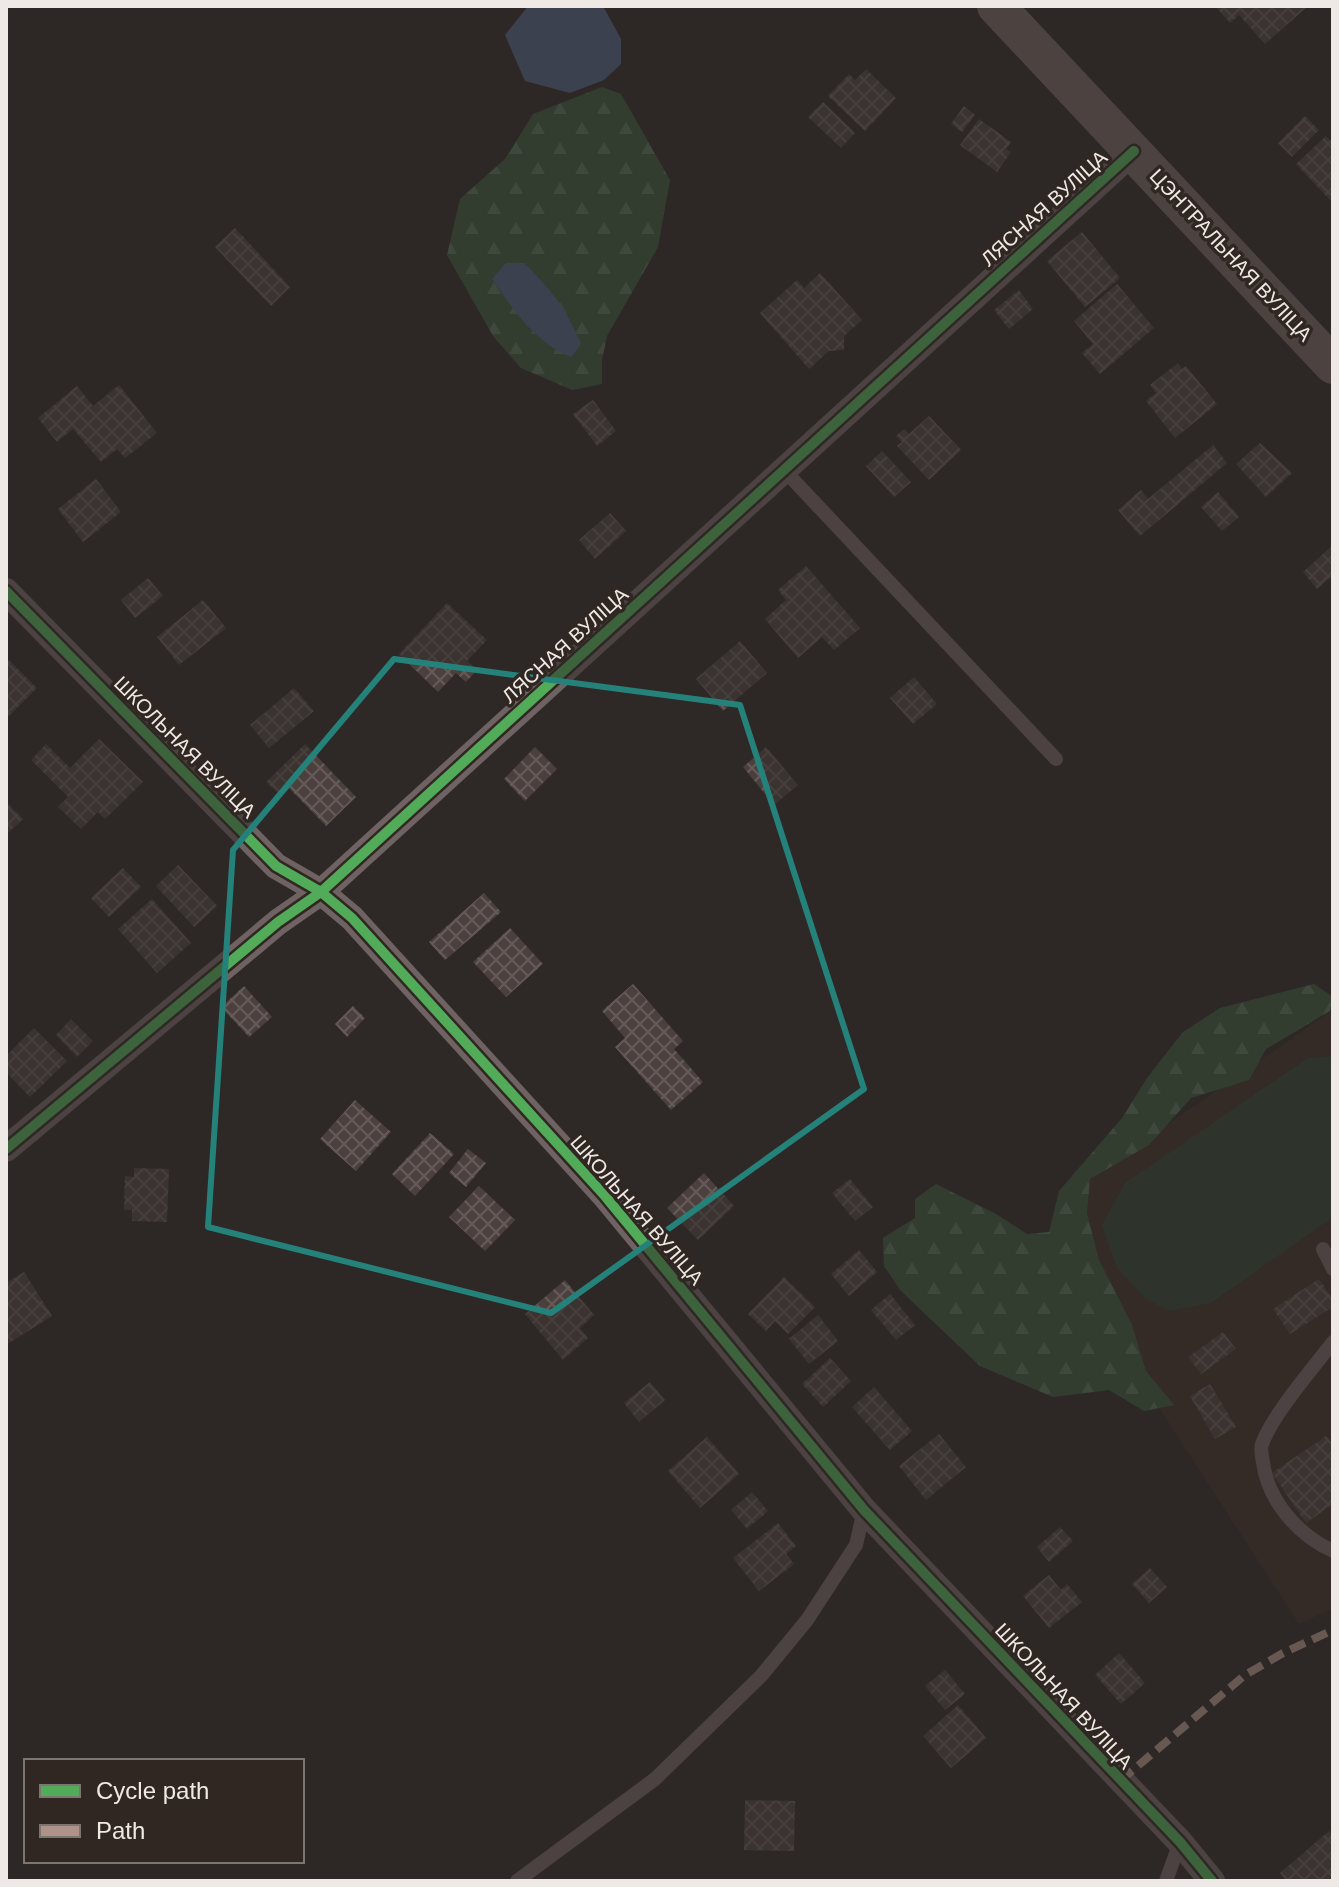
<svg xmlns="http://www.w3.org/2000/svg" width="1339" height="1887" font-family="Helvetica,sans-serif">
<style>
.built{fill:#3c2d26}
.forest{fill:url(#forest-firs)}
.pitch{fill:#304332}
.water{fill:#4f5f80}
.building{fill:url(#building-cross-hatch)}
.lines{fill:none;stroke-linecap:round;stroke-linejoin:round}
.lane{stroke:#6f6262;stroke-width:14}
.street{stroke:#6f6262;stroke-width:26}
.secondary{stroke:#726463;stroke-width:38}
.quiet{stroke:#af9288;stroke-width:8;stroke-dasharray:16 8;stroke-linecap:butt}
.cycleway-casing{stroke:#312722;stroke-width:15}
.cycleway{stroke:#51ab58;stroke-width:10}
.marked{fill:none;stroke:#25827a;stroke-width:6;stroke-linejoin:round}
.labels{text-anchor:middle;stroke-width:7;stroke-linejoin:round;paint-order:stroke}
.street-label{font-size:20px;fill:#efe9e6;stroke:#312722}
</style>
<defs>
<pattern id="forest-firs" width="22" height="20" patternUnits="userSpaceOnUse" patternTransform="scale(2)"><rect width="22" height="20" fill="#39583d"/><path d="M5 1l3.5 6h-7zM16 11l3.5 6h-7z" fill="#567059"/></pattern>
<pattern id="building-cross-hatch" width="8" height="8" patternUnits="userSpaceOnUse" patternTransform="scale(2)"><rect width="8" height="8" fill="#4b403d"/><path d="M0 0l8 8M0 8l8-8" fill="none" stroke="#655c59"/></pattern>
</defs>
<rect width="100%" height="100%" fill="#2e2826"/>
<path class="built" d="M1333 1010V1608L1299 1624 1117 1343 1067 1194Z"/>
<g class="forest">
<path d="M602 87 621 94 670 180 658 247 607 336 602 360V384L572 390 521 368 493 336 447 255 460 199 505 159 533 114Z"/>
<path d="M1314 984 1333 997 1330 1011 1266 1049 1249 1080 1191 1098 1149 1145 1090 1179 1087 1213 1099 1260 1132 1325 1146 1371 1174 1405 1144 1411 1109 1390 1053 1397 980 1366 901 1291 884 1266 883 1238 915 1218V1199L936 1184 996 1214 1027 1234 1049 1232 1059 1191 1122 1118 1147 1078 1183 1032 1220 1008Z"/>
</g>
<path class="pitch" d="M1333 1056V1217L1211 1303 1169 1311 1146 1299 1117 1268 1102 1225 1125 1183 1308 1058Z"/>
<g class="water">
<path d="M528 6H603L621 39V64L604 80 570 93 525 81 505 35Z"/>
<path d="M506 263H524C550 288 568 311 581 344L571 357C534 342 514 310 492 279Z"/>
</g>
<g class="building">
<path d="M1215 6H1308L1265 44 1239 15 1230 23Z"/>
<path d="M866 69 896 98 865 131 828 96 849 74 855 80Z"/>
<path d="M823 102 855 133 841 148 808 117Z"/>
<path d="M964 106 975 115 962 132 951 124Z"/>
<path d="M1305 116 1319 130 1292 157 1278 143Z"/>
<path d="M979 119 1011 142 1006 149 1011 152 997 172 960 145Z"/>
<path d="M1326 136 1333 143V198L1330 200 1296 164Z"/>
<path d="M235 228 290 287 271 306 215 247Z"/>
<path d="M1082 232 1120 278 1085 307 1047 261Z"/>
<path d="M820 273 862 320 844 336V350L829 351 809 369 760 313 797 280 804 288Z"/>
<path d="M1117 284 1154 328 1100 374 1082 353 1093 344 1074 321Z"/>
<path d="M1019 290 1033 309 1009 329 994 310Z"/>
<path d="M1178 363 1182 369 1186 366 1217 404 1175 438 1146 401 1156 393 1150 385Z"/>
<path d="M119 385 157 433 125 458 117 449 101 462 73 429 57 442 38 418 77 386 93 406Z"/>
<path d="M593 400 616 431 597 446 573 414Z"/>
<path d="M929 416 961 450 929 480 897 446 902 442 896 436 904 429 909 434Z"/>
<path d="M1260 443 1292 473 1266 497 1236 464Z"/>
<path d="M1213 445 1227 463 1140 536 1118 510 1141 490 1148 499Z"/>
<path d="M882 451 911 482 894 497 866 466Z"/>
<path d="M96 479 121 512 83 542 58 509Z"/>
<path d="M1218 492 1239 517 1222 531 1201 507Z"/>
<path d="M610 513 626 531 595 559 579 540Z"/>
<path d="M1333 545V575L1317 589 1303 572Z"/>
<path d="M806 566 860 628 834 650 822 637 798 658 765 619 786 600 778 590Z"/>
<path d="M148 578 163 596 135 618 121 600Z"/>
<path d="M203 600 226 628 179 665 157 637Z"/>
<path d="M447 603 487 640 467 661 477 670 466 682 456 673 438 692 399 654Z"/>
<path d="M740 641 767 673 723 711 696 679Z"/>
<path d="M6 657 37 688 6 719Z"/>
<path d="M914 677 937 704 913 724 890 698Z"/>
<path d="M294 688 314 711 269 748 250 725Z"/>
<path d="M99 739 143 782 105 819 98 812 81 829 58 807 68 797 31 760 46 744 70 768Z"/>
<path d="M305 744 356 797 326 826 289 788 281 796 266 782Z"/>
<path d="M535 747 557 769 525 801 504 779Z"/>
<path d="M766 747 798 785 774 805 743 767Z"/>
<path d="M6 802 23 819 6 835Z"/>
<path d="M178 865 217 906 194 927 156 886Z"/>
<path d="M123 868 141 887 109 917 91 898Z"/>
<path d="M484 893 501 912 445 960 429 942Z"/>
<path d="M152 899 191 943 157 973 118 929Z"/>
<path d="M510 928 543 964 506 997 473 962Z"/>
<path d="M633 984 683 1041 674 1049 703 1082 671 1110 615 1047 625 1038 602 1011Z"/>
<path d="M244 986 272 1017 249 1037 221 1007Z"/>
<path d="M353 1006 365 1018 347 1037 335 1024Z"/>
<path d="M71 1019 93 1041 77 1057 56 1035Z"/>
<path d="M34 1028 67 1061 30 1097 6 1072V1056Z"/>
<path d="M355 1100 391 1132 356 1171 320 1139Z"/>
<path d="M430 1133 454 1154 415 1196 392 1174Z"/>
<path d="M468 1149 486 1163 466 1187 449 1173Z"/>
<path d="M134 1168 169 1169 167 1222 132 1221V1210H124L125 1176 134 1177Z"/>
<path d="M704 1173 734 1206 698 1240 667 1208Z"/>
<path d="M850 1179 873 1207 855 1221 832 1193Z"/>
<path d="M479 1186 515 1220 485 1251 449 1217Z"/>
<path d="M859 1250 877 1272 849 1296 831 1274Z"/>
<path d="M24 1272 52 1316 6 1345V1283Z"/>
<path d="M784 1277 815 1307 788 1334 775 1321 766 1331 748 1314Z"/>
<path d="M1319 1279 1333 1299V1307L1290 1334 1273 1309Z"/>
<path d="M565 1280 594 1315 580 1328 588 1338 563 1360 525 1314Z"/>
<path d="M890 1294 915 1325 896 1340 871 1310Z"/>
<path d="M818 1315 838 1341 809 1364 789 1339Z"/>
<path d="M1223 1332 1236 1349 1201 1374 1188 1357Z"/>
<path d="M830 1358 851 1381 823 1407 802 1384Z"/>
<path d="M650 1382 665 1400 639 1422 624 1403Z"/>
<path d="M1210 1384 1236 1427 1215 1439 1190 1396Z"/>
<path d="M874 1387 912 1431 890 1450 852 1407Z"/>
<path d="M939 1434 966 1467 926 1500 899 1466Z"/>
<path d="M1326 1436 1333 1445V1504L1306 1523 1272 1473Z"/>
<path d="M707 1437 739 1474 700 1508 668 1471Z"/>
<path d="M752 1492 768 1511 747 1529 731 1510Z"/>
<path d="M778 1523 796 1546 786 1554 794 1564 759 1591 733 1558Z"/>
<path d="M1060 1527 1073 1541 1049 1562 1037 1547Z"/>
<path d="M1150 1568 1167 1587 1149 1603 1132 1584Z"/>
<path d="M1049 1575 1061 1590 1067 1584 1082 1602 1049 1628 1023 1596Z"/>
<path d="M1119 1653 1145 1683 1121 1704 1095 1675Z"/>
<path d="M945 1670 965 1694 945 1710 925 1686Z"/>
<path d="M958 1705 986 1738 951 1768 923 1736Z"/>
<path d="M745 1800 795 1801 794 1851 744 1850Z"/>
<path d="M1329 1831 1333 1836V1881H1286L1280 1873Z"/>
</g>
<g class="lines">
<g class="lane">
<path d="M784 470 1056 759"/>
<path d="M1323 1249 1333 1269"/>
<path d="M1333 1342C1313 1368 1273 1414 1262 1444 1260 1449 1262 1456 1263 1462 1268 1501 1298 1535 1333 1551"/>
<path d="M517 1881 655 1779 761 1676 807 1620 856 1545 864 1510"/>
<path d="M1166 1881 1180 1842"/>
</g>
<g class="street">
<path d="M6 591 276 866 321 892 352 918 605 1196 864 1510 1180 1842 1212 1881"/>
<path d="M6 1149 278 922 321 892 1134 151"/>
</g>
<path class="secondary" d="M996 6 1333 365"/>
<path class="quiet" d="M1120 1781 1245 1675 1283 1653 1333 1630"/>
<defs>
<g id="cycleway">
<path d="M6 591 276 866 321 892 352 918 605 1196 864 1510 1180 1842 1212 1881"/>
<path d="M6 1149 278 922 321 892 1134 151"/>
</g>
</defs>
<use href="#cycleway" class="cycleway-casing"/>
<use href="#cycleway" class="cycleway"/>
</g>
<path d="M0 0H1339V1887H0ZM394 659 740 705 864 1089 551 1313 208 1227 233 850Z" fill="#2e2826" fill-opacity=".55" fill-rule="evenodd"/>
<path class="marked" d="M394 659 740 705 864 1089 551 1313 208 1227 233 850Z"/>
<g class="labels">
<g class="street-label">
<text transform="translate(1044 208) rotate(-42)" y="7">ЛЯСНАЯ ВУЛІЦА</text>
<text transform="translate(1231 255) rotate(47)" y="7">ЦЭНТРАЛЬНАЯ ВУЛІЦА</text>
<text transform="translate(565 645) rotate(-42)" y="7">ЛЯСНАЯ ВУЛІЦА</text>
<text transform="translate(185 747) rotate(45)" y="7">ШКОЛЬНАЯ ВУЛІЦА</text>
<text transform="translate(637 1210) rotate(49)" y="7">ШКОЛЬНАЯ ВУЛІЦА</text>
<text transform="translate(1064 1696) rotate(47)" y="7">ШКОЛЬНАЯ ВУЛІЦА</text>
</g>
</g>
<rect width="1339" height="1887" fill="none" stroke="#efe9e6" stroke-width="16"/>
<rect x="24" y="1759" width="280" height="104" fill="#312722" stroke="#7d7570" stroke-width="2"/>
<rect x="40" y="1785" width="40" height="12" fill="#51ab58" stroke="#7d7570" stroke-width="2"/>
<text x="96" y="1799" font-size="24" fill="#efe9e6">Cycle path</text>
<rect x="40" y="1825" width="40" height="12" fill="#af9288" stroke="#7d7570" stroke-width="2"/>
<text x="96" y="1839" font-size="24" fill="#efe9e6">Path</text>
</svg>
